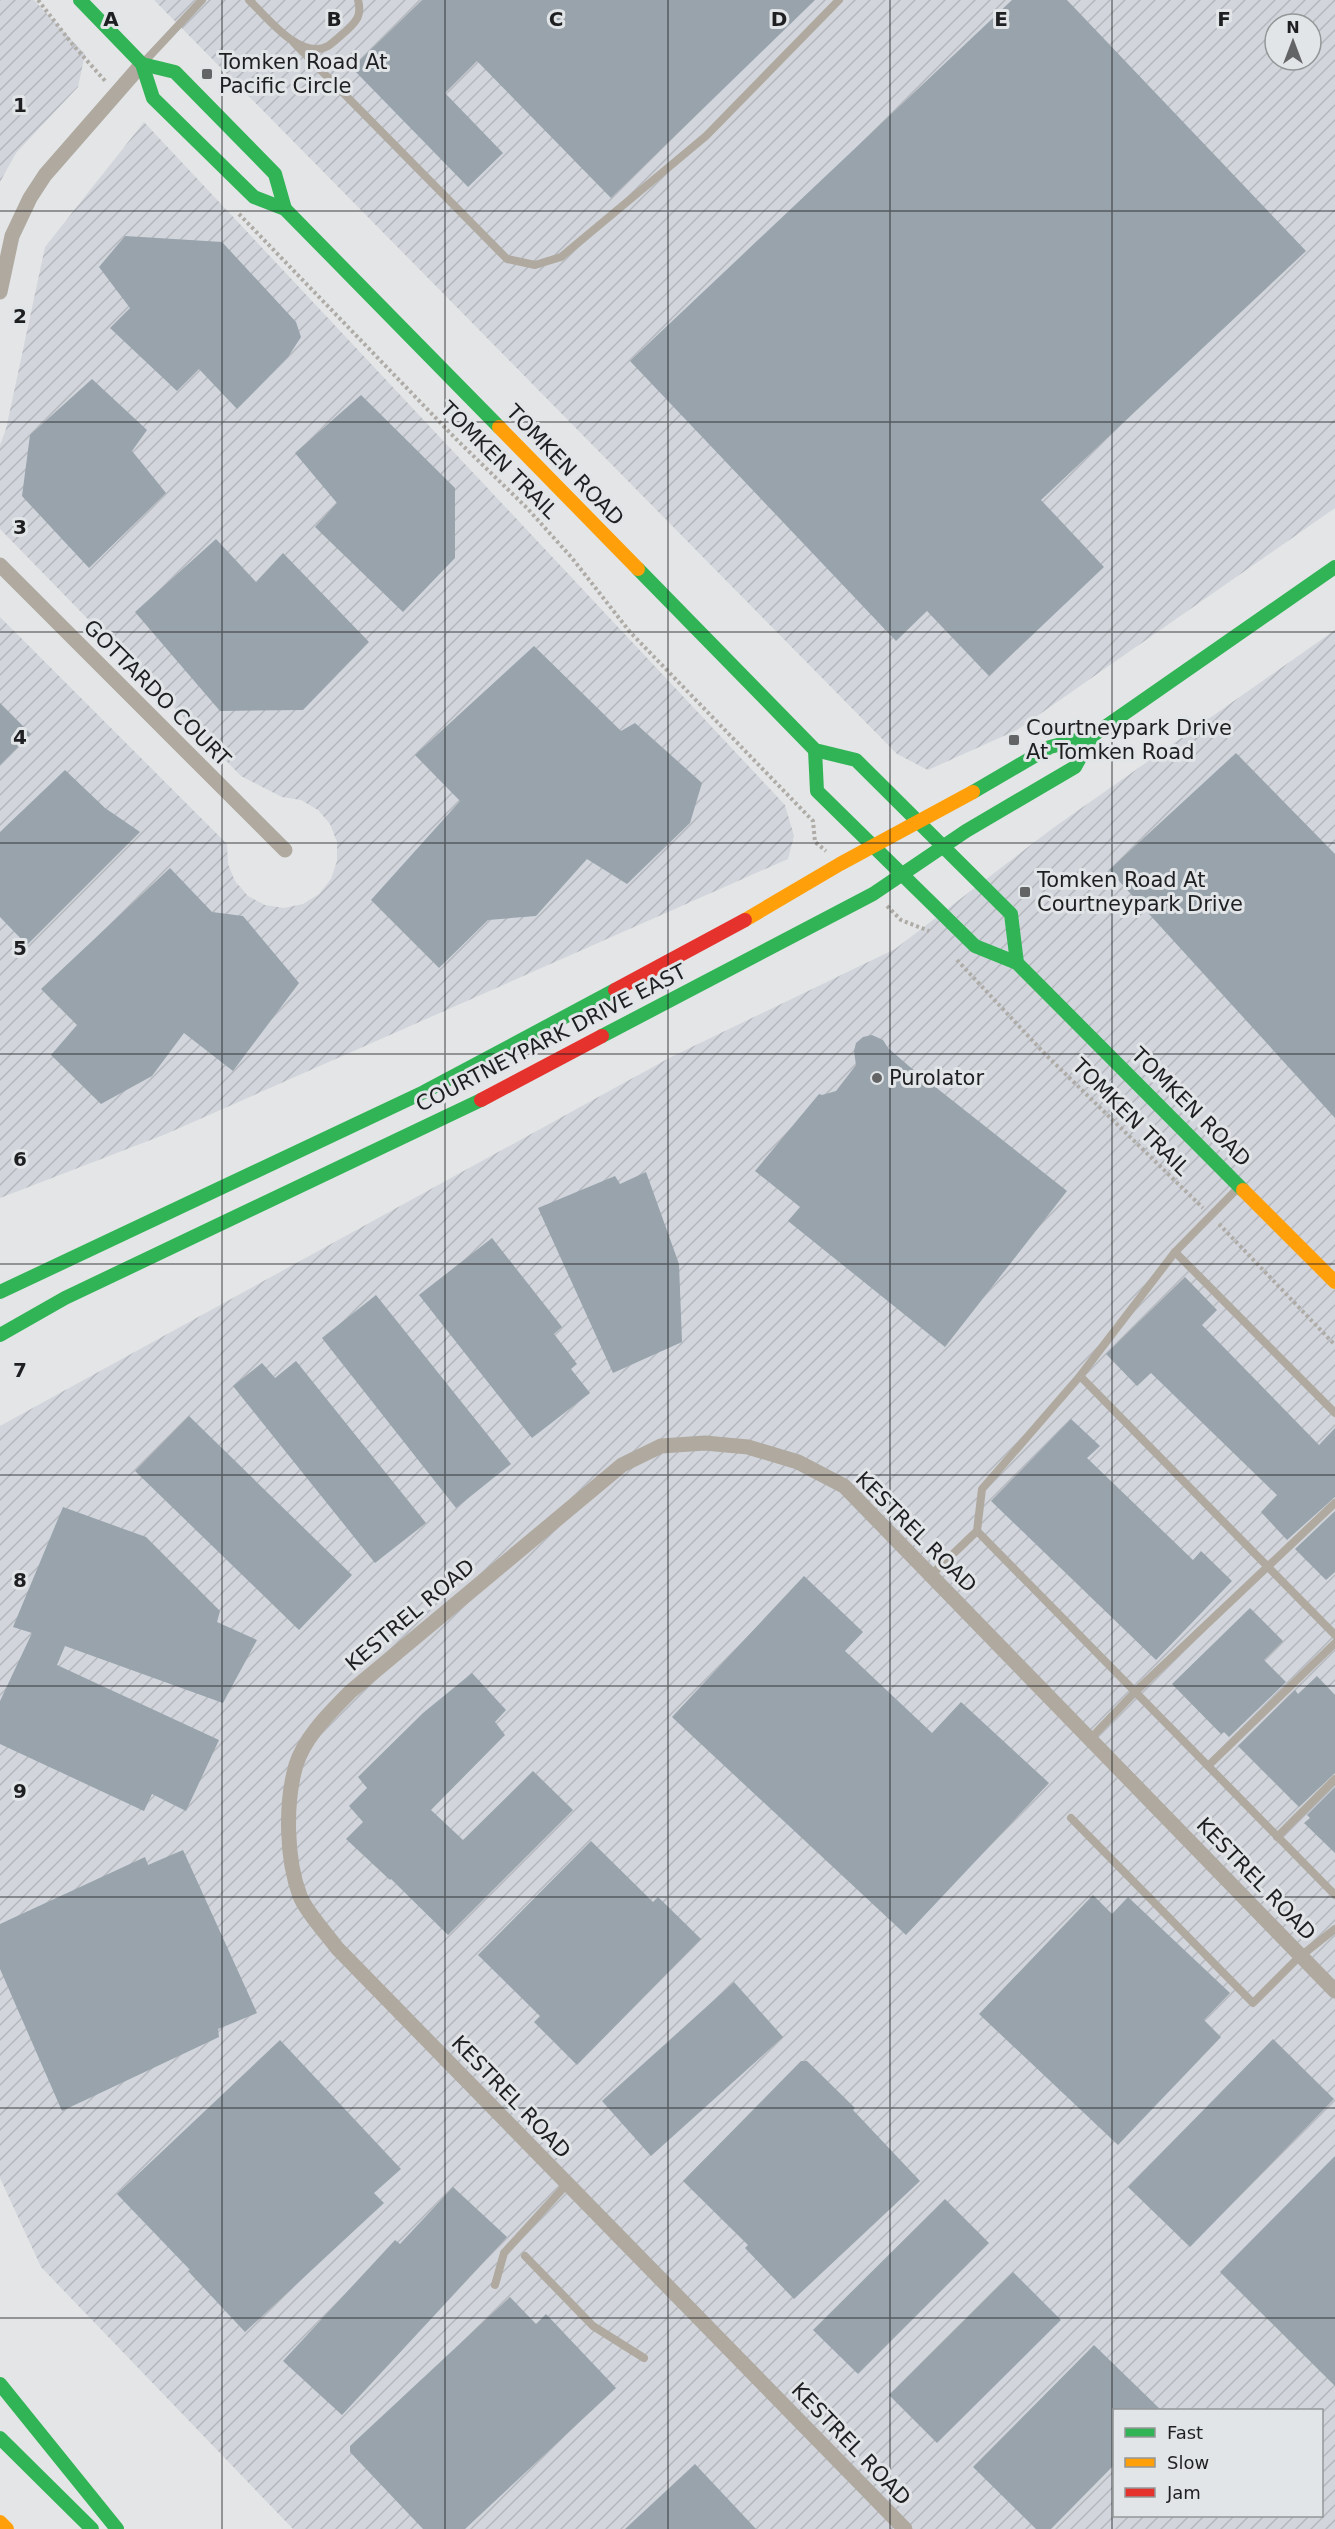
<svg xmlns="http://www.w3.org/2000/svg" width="1335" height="2529" font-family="'DejaVu Sans',sans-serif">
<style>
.industrial{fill:url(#industrial-furrows);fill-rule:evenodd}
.building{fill:#98a3ac}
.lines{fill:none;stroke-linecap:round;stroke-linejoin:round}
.path{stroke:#afaba6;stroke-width:4;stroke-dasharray:3 3;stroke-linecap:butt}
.lane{stroke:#afa9a0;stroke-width:8}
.street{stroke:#afa9a0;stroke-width:15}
.fast{stroke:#30b455;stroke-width:14}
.slow{stroke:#ff9f0a;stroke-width:14}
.jam{stroke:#e5322d;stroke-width:14}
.grid{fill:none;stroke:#1e1f20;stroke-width:1.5;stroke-opacity:0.55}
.poi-dot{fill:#636465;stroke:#e2e5e7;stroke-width:2}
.labels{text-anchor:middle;stroke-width:6;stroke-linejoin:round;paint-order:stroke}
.poi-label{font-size:21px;fill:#1e1f20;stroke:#e2e5e7;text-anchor:start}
.street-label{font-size:21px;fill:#1e1f20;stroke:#e2e5e7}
.grid-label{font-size:20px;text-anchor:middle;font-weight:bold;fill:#1e1f20;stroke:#e2e5e7;stroke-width:6;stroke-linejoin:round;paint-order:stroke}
</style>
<defs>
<pattern id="industrial-furrows" width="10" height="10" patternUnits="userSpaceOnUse" patternTransform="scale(1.5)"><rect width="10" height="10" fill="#d2d6dc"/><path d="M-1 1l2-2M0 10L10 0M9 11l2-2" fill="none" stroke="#b4b7bc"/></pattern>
</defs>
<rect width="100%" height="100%" fill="#e3e5e6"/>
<g class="industrial">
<path d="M0 0H34L85 54 78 87 16 153 0 182Z"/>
<path d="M154 0H1335V508L1017 730 928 770 897 754ZM1275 24H1311V60H1275Z"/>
<path d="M144 122 785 805 794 836 788 859 166 1134 0 1198V617L227 844 228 864 235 881 248 896 265 905 284 908 303 904 319 894 331 879 337 861V842L330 824 318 810 301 800 282 797 241 776 0 529V445L6 429 45 247Z"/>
<path d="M1335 630V2529H293L41 2267 0 2178V1426L671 1057 895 949 1053 828ZM1114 2410H1322V2516H1114Z"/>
</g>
<g class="building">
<path d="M422 0H815L611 198 477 61 445 93 503 153 468 187 352 68Z"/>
<path d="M1012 0H1067L1306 251 1041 500 1104 567 989 676 927 611 896 641 630 361Z"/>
<path d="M125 236 222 242 296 322 301 337 288 357 237 409 199 369 177 391 110 328 130 308 99 267Z"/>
<path d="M92 379 147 430 132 451 166 493 89 568 22 496 30 435Z"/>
<path d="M361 395 455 488V558L403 612 315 527 337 503 295 453Z"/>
<path d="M216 539 256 582 283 553 369 642 303 710 220 711 135 612Z"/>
<path d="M534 646 621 731 635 723 702 783 690 823 627 884 587 859 536 916 488 920 439 968 371 900 460 801 415 755Z"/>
<path d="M0 703 31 734 0 765Z"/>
<path d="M1236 753 1335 854V1118L1109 870Z"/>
<path d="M65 770 105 808 140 832 27 945 0 917V832Z"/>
<path d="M170 868 212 912 243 916 299 983 233 1071 184 1033 152 1076 101 1104 51 1055 77 1025 41 989Z"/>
<path d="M872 1035 883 1040 888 1048 910 1067 1067 1191 945 1347 788 1221 800 1207 755 1171 819 1094 822 1095 836 1091 856 1065 854 1051 856 1043 863 1037Z"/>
<path d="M646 1172 679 1264 682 1342 613 1373 538 1208 615 1176 620 1184Z"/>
<path d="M492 1238 562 1327 554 1334 577 1364 571 1369 590 1393 532 1438 419 1295Z"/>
<path d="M1185 1277 1217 1310 1202 1325 1319 1445 1335 1428V1497L1287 1540 1261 1512 1277 1495 1151 1373 1137 1386 1106 1354Z"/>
<path d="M376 1295 511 1464 456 1508 322 1338Z"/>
<path d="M296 1361 426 1523 375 1563 233 1386 262 1363 275 1378Z"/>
<path d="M189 1416 352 1575 299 1630 135 1471Z"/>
<path d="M1071 1419 1100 1446 1087 1458 1193 1560 1201 1551 1232 1581 1156 1660 991 1501Z"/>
<path d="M63 1507 146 1537 220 1611 217 1622 257 1640 223 1703 65 1646 57 1665 219 1740 186 1811 152 1794 144 1811 0 1744V1701L32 1633 13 1627Z"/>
<path d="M1335 1511V1572L1326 1580 1295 1549Z"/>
<path d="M804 1576 863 1632 845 1651 932 1733 961 1702 1049 1783 906 1935 672 1717Z"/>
<path d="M1250 1608 1283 1641 1264 1660 1286 1682 1229 1737 1224 1732 1221 1734 1172 1684Z"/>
<path d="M472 1673 506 1710 495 1722 505 1735 431 1810 463 1840 533 1771 573 1810 448 1935 391 1879 390 1880 346 1839 363 1822 349 1806 367 1788 358 1777 423 1713Z"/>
<path d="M1317 1676 1335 1695V1773L1299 1807 1238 1746 1295 1690 1298 1694Z"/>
<path d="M1335 1787V1853L1304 1823 1310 1818 1307 1815Z"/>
<path d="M591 1841 653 1902 658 1897 701 1939 577 2065 534 2022 540 2016 478 1955Z"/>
<path d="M183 1850 257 2013 218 2029 219 2037 62 2111 0 1969V1924L145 1857 148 1865Z"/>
<path d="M1093 1895 1112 1914 1128 1897 1230 1993 1204 2020 1221 2037 1118 2145 979 2014Z"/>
<path d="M734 1982 783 2037 651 2156 602 2101Z"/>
<path d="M1273 2039 1334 2099 1190 2247 1128 2187Z"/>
<path d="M280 2040 401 2169 374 2193 384 2203 245 2332 188 2271 190 2270 117 2194Z"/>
<path d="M801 2061H807L855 2108 853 2110 920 2181 794 2299 745 2248 748 2245 683 2181Z"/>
<path d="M1335 2156V2386L1220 2272Z"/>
<path d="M453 2187 507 2237 342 2415 283 2361 395 2240 400 2244Z"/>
<path d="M945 2199 989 2243 858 2374 813 2330Z"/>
<path d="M1013 2272 1061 2320 937 2443 889 2395Z"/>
<path d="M510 2297 536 2324 546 2314 616 2388 465 2529H423L350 2452V2446Z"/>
<path d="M1094 2345 1161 2410H1114V2465L1051 2529H1036L973 2467Z"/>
<path d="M695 2464 756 2529H625Z"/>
</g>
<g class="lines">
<g class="path">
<path d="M38 0 73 45 107 83"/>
<path d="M239 214 456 439 527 508 572 558 630 632 813 821 815 842 826 851"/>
<path d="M887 906 901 920 929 931"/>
<path d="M957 960 1046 1055 1203 1208"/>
<path d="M1219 1224 1335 1345"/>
</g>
<g class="lane">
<path d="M249 0C267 17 300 61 328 46 334 42 340 36 346 31 357 21 362 15 358 0"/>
<path d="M294 43 507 259 535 265 561 257 706 136 839 0"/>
<path d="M145 61 202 0"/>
<path d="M1175 1252 1335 1413"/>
<path d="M1080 1376 1335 1635"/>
<path d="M977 1531 1335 1895"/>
<path d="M931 1575 977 1531 982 1489 1080 1376 1175 1252 1239 1187"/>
<path d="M1090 1739 1135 1692 1335 1503"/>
<path d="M1208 1766 1335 1643"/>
<path d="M1071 1818 1253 2003 1297 1959 1335 1929"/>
<path d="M1277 1837 1335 1779"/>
<path d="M525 2256 593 2326 644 2358"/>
<path d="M495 2285 504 2253 567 2184"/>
</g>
<g class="street">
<path d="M0 292 12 236 30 198 45 175 142 64"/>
<path d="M0 565 285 850"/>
<path d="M905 2529 337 1948C327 1934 306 1912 300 1896 286 1859 285 1803 296 1765 305 1736 330 1713 350 1692L622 1465 661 1446 705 1443 748 1447 798 1462 844 1486 1335 1991"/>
</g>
<g class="fast">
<path d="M80 0 142 64 153 98 254 197 285 209 499 427"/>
<path d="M142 64 175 72 275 174 285 209"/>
<path d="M638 569 815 750 856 760 1011 914 1017 963"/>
<path d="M815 750 817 791 975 946 1017 963 1243 1190"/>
<path d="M973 792 1050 747 1092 736 1335 567"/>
<path d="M602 1036 873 894 966 831 1075 767 1092 736"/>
<path d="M0 1292 424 1092 615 990"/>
<path d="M0 1335 65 1298 481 1100"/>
<path d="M0 2384 117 2529"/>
<path d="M0 2438 92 2529"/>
</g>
<g class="slow">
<path d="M499 427 638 569"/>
<path d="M745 920 840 864 973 792"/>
<path d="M1243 1190 1335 1282"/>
<path d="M0 2522 7 2529"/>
</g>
<g class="jam">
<path d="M615 990 745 920"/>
<path d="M481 1100 602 1036"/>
</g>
</g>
<path class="grid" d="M222 0V2529M445 0V2529M668 0V2529M890 0V2529M1112 0V2529M0 211H1335M0 422H1335M0 632H1335M0 843H1335M0 1054H1335M0 1264H1335M0 1475H1335M0 1686H1335M0 1897H1335M0 2108H1335M0 2318H1335"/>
<g class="poi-dot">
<rect x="201" y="68" width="12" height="12" rx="3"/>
<rect x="1008" y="734" width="12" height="12" rx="3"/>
<rect x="1019" y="886" width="12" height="12" rx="3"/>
<circle cx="877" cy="1078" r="6"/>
</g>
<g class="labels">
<g class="poi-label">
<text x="219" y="69">Tomken Road At<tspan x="219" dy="24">Pacific Circle</tspan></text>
<text x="1026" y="735">Courtneypark Drive<tspan x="1026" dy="24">At Tomken Road</tspan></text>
<text x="1037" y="887">Tomken Road At<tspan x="1037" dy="24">Courtneypark Drive</tspan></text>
<text x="889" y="1085">Purolator</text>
</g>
<g class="street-label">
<text transform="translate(499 460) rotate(45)" y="7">TOMKEN TRAIL</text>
<text transform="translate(565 465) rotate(46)" y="7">TOMKEN ROAD</text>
<text transform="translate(157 693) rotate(45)" y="7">GOTTARDO COURT</text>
<text transform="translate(551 1038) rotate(-27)" y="7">COURTNEYPARK DRIVE EAST</text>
<text transform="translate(1191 1107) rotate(45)" y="7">TOMKEN ROAD</text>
<text transform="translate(1131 1117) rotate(45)" y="7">TOMKEN TRAIL</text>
<text transform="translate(916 1532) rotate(45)" y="7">KESTREL ROAD</text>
<text transform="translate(410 1615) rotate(-40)" y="7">KESTREL ROAD</text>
<text transform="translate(1256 1879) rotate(46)" y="7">KESTREL ROAD</text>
<text transform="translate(511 2097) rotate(46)" y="7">KESTREL ROAD</text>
<text transform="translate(851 2444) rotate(46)" y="7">KESTREL ROAD</text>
</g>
</g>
<g class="grid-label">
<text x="111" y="26">A</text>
<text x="334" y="26">B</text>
<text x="556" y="26">C</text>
<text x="779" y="26">D</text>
<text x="1001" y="26">E</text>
<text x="1224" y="26">F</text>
<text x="20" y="112">1</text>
<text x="20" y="323">2</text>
<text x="20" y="534">3</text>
<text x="20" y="744">4</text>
<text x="20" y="955">5</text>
<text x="20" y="1166">6</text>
<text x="20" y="1377">7</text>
<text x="20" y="1587">8</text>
<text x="20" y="1798">9</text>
</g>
<rect x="1113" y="2409" width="210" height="108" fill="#e2e5e7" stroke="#949697" stroke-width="1.5"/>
<rect x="1125" y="2428" width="30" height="9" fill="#30b455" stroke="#949697" stroke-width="1.5"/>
<text x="1167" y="2439" font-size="18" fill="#1e1f20">Fast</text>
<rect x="1125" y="2458" width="30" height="9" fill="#ff9f0a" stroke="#949697" stroke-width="1.5"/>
<text x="1167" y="2469" font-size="18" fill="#1e1f20">Slow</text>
<rect x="1125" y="2488" width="30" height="9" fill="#e5322d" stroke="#949697" stroke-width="1.5"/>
<text x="1167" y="2499" font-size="18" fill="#1e1f20">Jam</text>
<g transform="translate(1293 42)"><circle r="28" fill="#e2e5e7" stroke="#949697" stroke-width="1.5"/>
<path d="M0-4.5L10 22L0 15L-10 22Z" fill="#636465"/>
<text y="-9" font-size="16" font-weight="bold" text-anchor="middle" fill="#1e1f20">N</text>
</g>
</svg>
